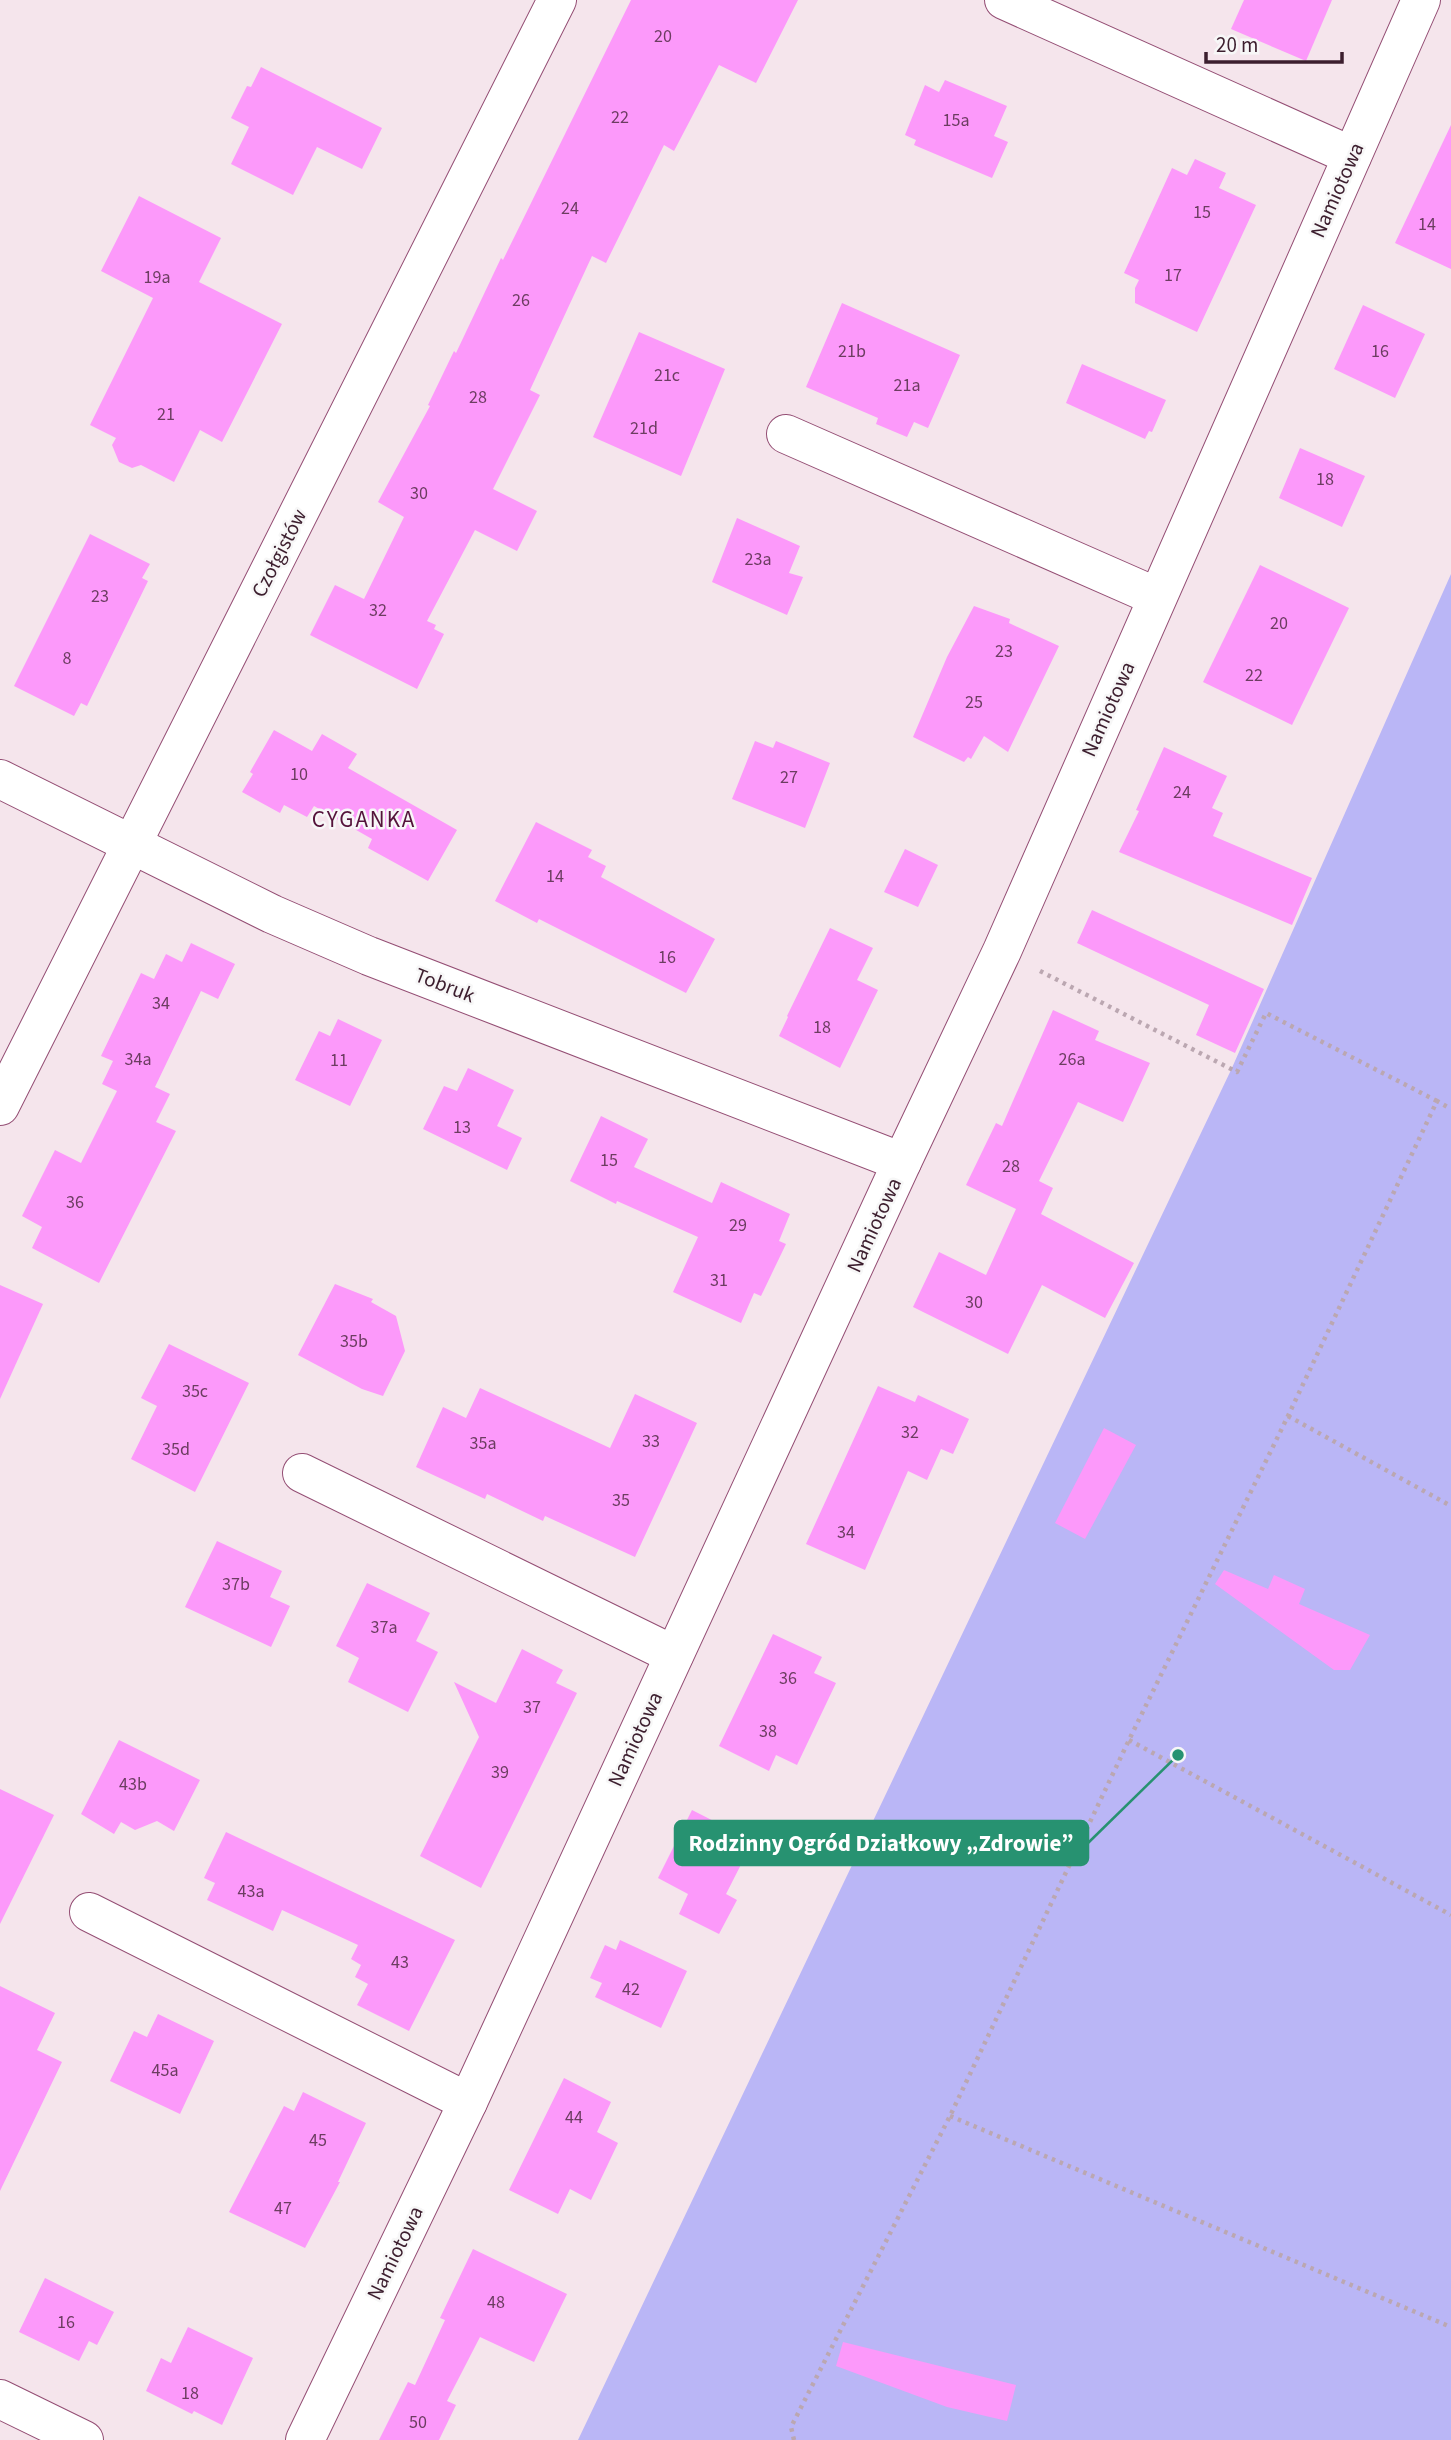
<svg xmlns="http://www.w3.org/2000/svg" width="1451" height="2440" font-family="'Source Sans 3',sans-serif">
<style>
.green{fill:#bab6f6}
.building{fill:#fc99fa}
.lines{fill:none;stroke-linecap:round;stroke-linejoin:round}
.minor-casing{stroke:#944e74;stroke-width:40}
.path{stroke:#bba7b1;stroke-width:4.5;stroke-dasharray:3.5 5;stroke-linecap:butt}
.minor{stroke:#fff;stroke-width:38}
.labels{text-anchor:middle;stroke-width:5;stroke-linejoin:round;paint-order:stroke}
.number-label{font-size:18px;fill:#6c3d61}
.street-label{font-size:21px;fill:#3c1e2e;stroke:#f7f7f7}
.neighbourhood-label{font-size:23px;letter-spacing:2px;fill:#55133b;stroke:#f7f7f7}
.leader{fill:none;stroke:#279271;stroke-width:2.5}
.callout-dot{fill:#279271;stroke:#f7f7f7;stroke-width:2.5}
.callout{fill:#279271;stroke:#279271;stroke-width:2.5}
.callout-label{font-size:23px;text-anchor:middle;font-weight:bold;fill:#fff}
</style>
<rect width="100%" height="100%" fill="#f5e5ec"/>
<path class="green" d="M1451 574V2440H578L1231 1070Z"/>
<g class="building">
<path d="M631 0H798L756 83 719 65 674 151 664 145 606 263 592 256 530 390 540 395 493 489 537 511 517 551 475 530 427 621 436 625 434 629 444 634 417 689 310 635 335 585 364 599 404 517 378 502 430 406 428 405 454 351 456 353 501 258 503 260Z"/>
<path d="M1244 0H1332L1306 61 1231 29Z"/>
<path d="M261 67 382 128 362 169 317 147 293 195 231 164 249 127 231 118 247 86 251 87Z"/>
<path d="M945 80 1007 106 994 136 1008 142 992 178 914 145 916 140 905 135 925 85 939 92Z"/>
<path d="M1451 125V269L1395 243Z"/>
<path d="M1195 159 1226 173 1219 188 1256 205 1197 332 1135 303V288L1139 280 1124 273 1172 168 1187 175Z"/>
<path d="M139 196 221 238 199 282 282 324 222 442 200 430 174 482 141 465 132 468 119 462 112 445 116 438 90 425 153 298 101 271Z"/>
<path d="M842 303 960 355 928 428 914 422 907 437 876 424 878 418 806 387Z"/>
<path d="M1363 305 1425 334 1395 398 1334 369Z"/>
<path d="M639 332 725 369 681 476 593 437Z"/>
<path d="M1082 364 1166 400 1152 432 1149 431 1145 439 1066 403Z"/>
<path d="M1300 448 1365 476 1342 527 1279 498Z"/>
<path d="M737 518 800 546 789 573 803 577 787 615 712 582Z"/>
<path d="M90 534 150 564 142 578 148 581 87 706 81 703 74 716 14 686Z"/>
<path d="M1260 565 1349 608 1292 725 1203 682Z"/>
<path d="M974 606 1010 619 1009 623 1059 646 1008 752 984 736 971 759 968 757 964 762 913 737 947 657Z"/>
<path d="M274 730 312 751 322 734 357 754 348 768 457 830 428 881 368 848 372 839 314 806 307 817 284 805 280 813 242 792 253 774 250 772Z"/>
<path d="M755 741 773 748 776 741 830 763 805 828 732 799Z"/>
<path d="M1164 747 1227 776 1212 808 1223 813 1213 836 1312 878 1292 925 1119 852 1139 811 1136 810Z"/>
<path d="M536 822 592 850 588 857 606 866 601 877 715 939 686 993 539 919 537 923 495 901Z"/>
<path d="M905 849 938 865 918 907 884 892Z"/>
<path d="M1092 910 1264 989 1235 1053 1196 1035 1209 1005 1077 943Z"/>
<path d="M830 928 873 948 857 980 878 990 840 1068 779 1036 788 1017 787 1016Z"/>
<path d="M191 943 235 964 218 999 201 991 155 1087 170 1094 156 1122 176 1131 99 1283 32 1248 42 1227 22 1216 55 1150 81 1163 117 1091 102 1084 113 1061 101 1056 141 973 154 979 166 954 182 962Z"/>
<path d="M1053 1010 1099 1031 1095 1040 1150 1063 1123 1122 1078 1102 1039 1181 1053 1188 1041 1214 1134 1263 1105 1318 1042 1285 1008 1354 913 1307 939 1252 986 1275 1016 1209 966 1185 996 1123 1002 1126Z"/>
<path d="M338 1019 382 1040 350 1106 295 1080 319 1031 330 1036Z"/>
<path d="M468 1068 514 1090 497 1126 522 1138 507 1170 423 1129 444 1086 457 1091Z"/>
<path d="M601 1116 648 1139 634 1167 712 1203 721 1182 790 1214 779 1241 786 1244 761 1296 754 1293 741 1323 673 1292 698 1237 617 1201 616 1204 570 1181Z"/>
<path d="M335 1284 373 1299 371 1302 396 1316 405 1351 383 1396 362 1389 298 1355Z"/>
<path d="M0 1285 43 1304 0 1399Z"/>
<path d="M169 1344 249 1383 195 1492 131 1459 157 1406 141 1398Z"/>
<path d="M878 1386 915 1402 918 1395 969 1419 953 1454 941 1449 927 1480 908 1471 865 1570 806 1544Z"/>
<path d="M480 1388 610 1448 635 1394 697 1423 635 1557 545 1516 543 1521 487 1494 485 1499 416 1467 443 1407 466 1418Z"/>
<path d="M1104 1428 1136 1445 1085 1539 1055 1523Z"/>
<path d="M217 1541 282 1571 270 1597 290 1606 271 1647 185 1607Z"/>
<path d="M1224 1570 1268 1589 1274 1575 1305 1589 1299 1604 1370 1635 1350 1670H1334L1215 1584Z"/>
<path d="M367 1583 430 1613 416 1641 438 1652 408 1712 348 1682 359 1658 336 1646Z"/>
<path d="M773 1634 822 1657 814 1673 836 1683 797 1765 776 1755 769 1771 719 1746Z"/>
<path d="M522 1649 563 1670 556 1683 577 1693 481 1888 420 1856 479 1737 454 1682 496 1703Z"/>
<path d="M119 1740 200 1780 174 1831 157 1821 135 1830 121 1822 114 1834 81 1814Z"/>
<path d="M0 1789 54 1815 0 1924Z"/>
<path d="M692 1810 753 1841 726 1894 737 1900 719 1934 679 1914 688 1894 658 1878Z"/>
<path d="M226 1832 455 1940 409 2031 357 2005 368 1984 355 1977 361 1965 351 1959 358 1945 282 1910 273 1931 207 1900 215 1883 204 1878Z"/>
<path d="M620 1940 687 1971 661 2028 595 1997 602 1983 590 1978 605 1945 616 1950Z"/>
<path d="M0 1986 55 2013 37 2050 62 2062 0 2191Z"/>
<path d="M158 2014 214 2041 180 2114 110 2081 134 2031 147 2037Z"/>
<path d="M564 2078 611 2102 597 2132 618 2143 591 2200 570 2189 558 2214 509 2190Z"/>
<path d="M303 2092 366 2123 338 2182H340L305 2248 229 2212 284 2106 294 2111Z"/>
<path d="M473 2249 567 2294 534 2362 480 2337 447 2401 456 2405 439 2440H379L408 2382 415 2385 445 2320 440 2318Z"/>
<path d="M45 2278 114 2312 97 2345 89 2341 79 2361 19 2332Z"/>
<path d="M188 2327 253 2358 222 2425 194 2411 192 2414 146 2391 161 2358 171 2363Z"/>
<path d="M843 2342 1016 2385 1007 2421 947 2407 836 2366Z"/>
</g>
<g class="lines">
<defs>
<g id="minor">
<path d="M1004 0 1352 156"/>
<path d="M786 434 1157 597"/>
<path d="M0 779 272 914 369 956 902 1162"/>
<path d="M0 1106 557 0"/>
<path d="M302 1473 674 1655"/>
<path d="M89 1912 468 2102"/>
<path d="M0 2399 84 2440"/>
<path d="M305 2440 468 2102 902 1162 1002 951 1421 0"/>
</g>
</defs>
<use href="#minor" class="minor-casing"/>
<g class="path">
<path d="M1040 971 1237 1072 1266 1013 1437 1101"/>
<path d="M1288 1416 1451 1506"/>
<path d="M1129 1740 1451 1915"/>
<path d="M950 2116 1451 2327"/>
<path d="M794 2440 791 2427 950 2116 1129 1740 1288 1416 1437 1101 1451 1109"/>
</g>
<use href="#minor" class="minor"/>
</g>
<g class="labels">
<g class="number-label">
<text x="663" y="42">20</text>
<text x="620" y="123">22</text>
<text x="956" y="126">15a</text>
<text x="570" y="214">24</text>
<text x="1202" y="218">15</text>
<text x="1427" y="230">14</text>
<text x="1173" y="281">17</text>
<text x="157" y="283">19a</text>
<text x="521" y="306">26</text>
<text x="852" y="357">21b</text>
<text x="1380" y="357">16</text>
<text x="667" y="381">21c</text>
<text x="907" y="391">21a</text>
<text x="478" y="403">28</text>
<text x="166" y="420">21</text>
<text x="644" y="434">21d</text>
<text x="1325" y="485">18</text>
<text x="419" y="499">30</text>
<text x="758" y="565">23a</text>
<text x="100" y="602">23</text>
<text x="378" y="616">32</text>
<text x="1279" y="629">20</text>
<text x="1004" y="657">23</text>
<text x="67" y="664">8</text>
<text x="1254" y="681">22</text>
<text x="974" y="708">25</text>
<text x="299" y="780">10</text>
<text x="789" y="783">27</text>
<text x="1182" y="798">24</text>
<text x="555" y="882">14</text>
<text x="667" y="963">16</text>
<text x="161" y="1009">34</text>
<text x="822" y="1033">18</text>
<text x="138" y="1065">34a</text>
<text x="1072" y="1065">26a</text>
<text x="339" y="1066">11</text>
<text x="462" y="1133">13</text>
<text x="609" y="1166">15</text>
<text x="1011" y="1172">28</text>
<text x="75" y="1208">36</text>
<text x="738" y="1231">29</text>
<text x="719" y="1286">31</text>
<text x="974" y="1308">30</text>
<text x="354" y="1347">35b</text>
<text x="195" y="1397">35c</text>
<text x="910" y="1438">32</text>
<text x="651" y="1447">33</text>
<text x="483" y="1449">35a</text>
<text x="176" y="1455">35d</text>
<text x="621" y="1506">35</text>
<text x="846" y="1538">34</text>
<text x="236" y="1590">37b</text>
<text x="384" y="1633">37a</text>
<text x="788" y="1684">36</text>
<text x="532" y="1713">37</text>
<text x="768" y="1737">38</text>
<text x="500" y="1778">39</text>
<text x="133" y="1790">43b</text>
<text x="251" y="1897">43a</text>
<text x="400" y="1968">43</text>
<text x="631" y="1995">42</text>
<text x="165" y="2076">45a</text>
<text x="574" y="2123">44</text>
<text x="318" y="2146">45</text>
<text x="283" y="2214">47</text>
<text x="496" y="2308">48</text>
<text x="66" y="2328">16</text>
<text x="190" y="2399">18</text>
<text x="418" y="2428">50</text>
</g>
<g class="street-label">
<text transform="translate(1337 190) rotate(-66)" y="7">Namiotowa</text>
<text transform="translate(279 553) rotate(-63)" y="7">Czołgistów</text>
<text transform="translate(1108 709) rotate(-66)" y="7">Namiotowa</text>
<text transform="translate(445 985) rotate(21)" y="7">Tobruk</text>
<text transform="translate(874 1225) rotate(-65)" y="7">Namiotowa</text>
<text transform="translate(635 1739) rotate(-65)" y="7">Namiotowa</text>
<text transform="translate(395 2253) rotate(-64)" y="7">Namiotowa</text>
</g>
<g class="neighbourhood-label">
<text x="364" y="827">CYGANKA</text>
</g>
</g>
<path class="leader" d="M1178 1755L1088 1843"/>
<circle class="callout-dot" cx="1178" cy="1755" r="7"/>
<rect class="callout" x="675" y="1821" width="413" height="44" rx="7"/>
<g class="callout-label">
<text x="881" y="1851">Rodzinny Ogród Działkowy „Zdrowie”</text>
</g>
<path d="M1206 52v10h136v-10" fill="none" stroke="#3c1e2e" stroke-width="3.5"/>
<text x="1216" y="52" font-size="21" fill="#3c1e2e" stroke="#f7f7f7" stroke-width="5" paint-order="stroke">20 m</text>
</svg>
